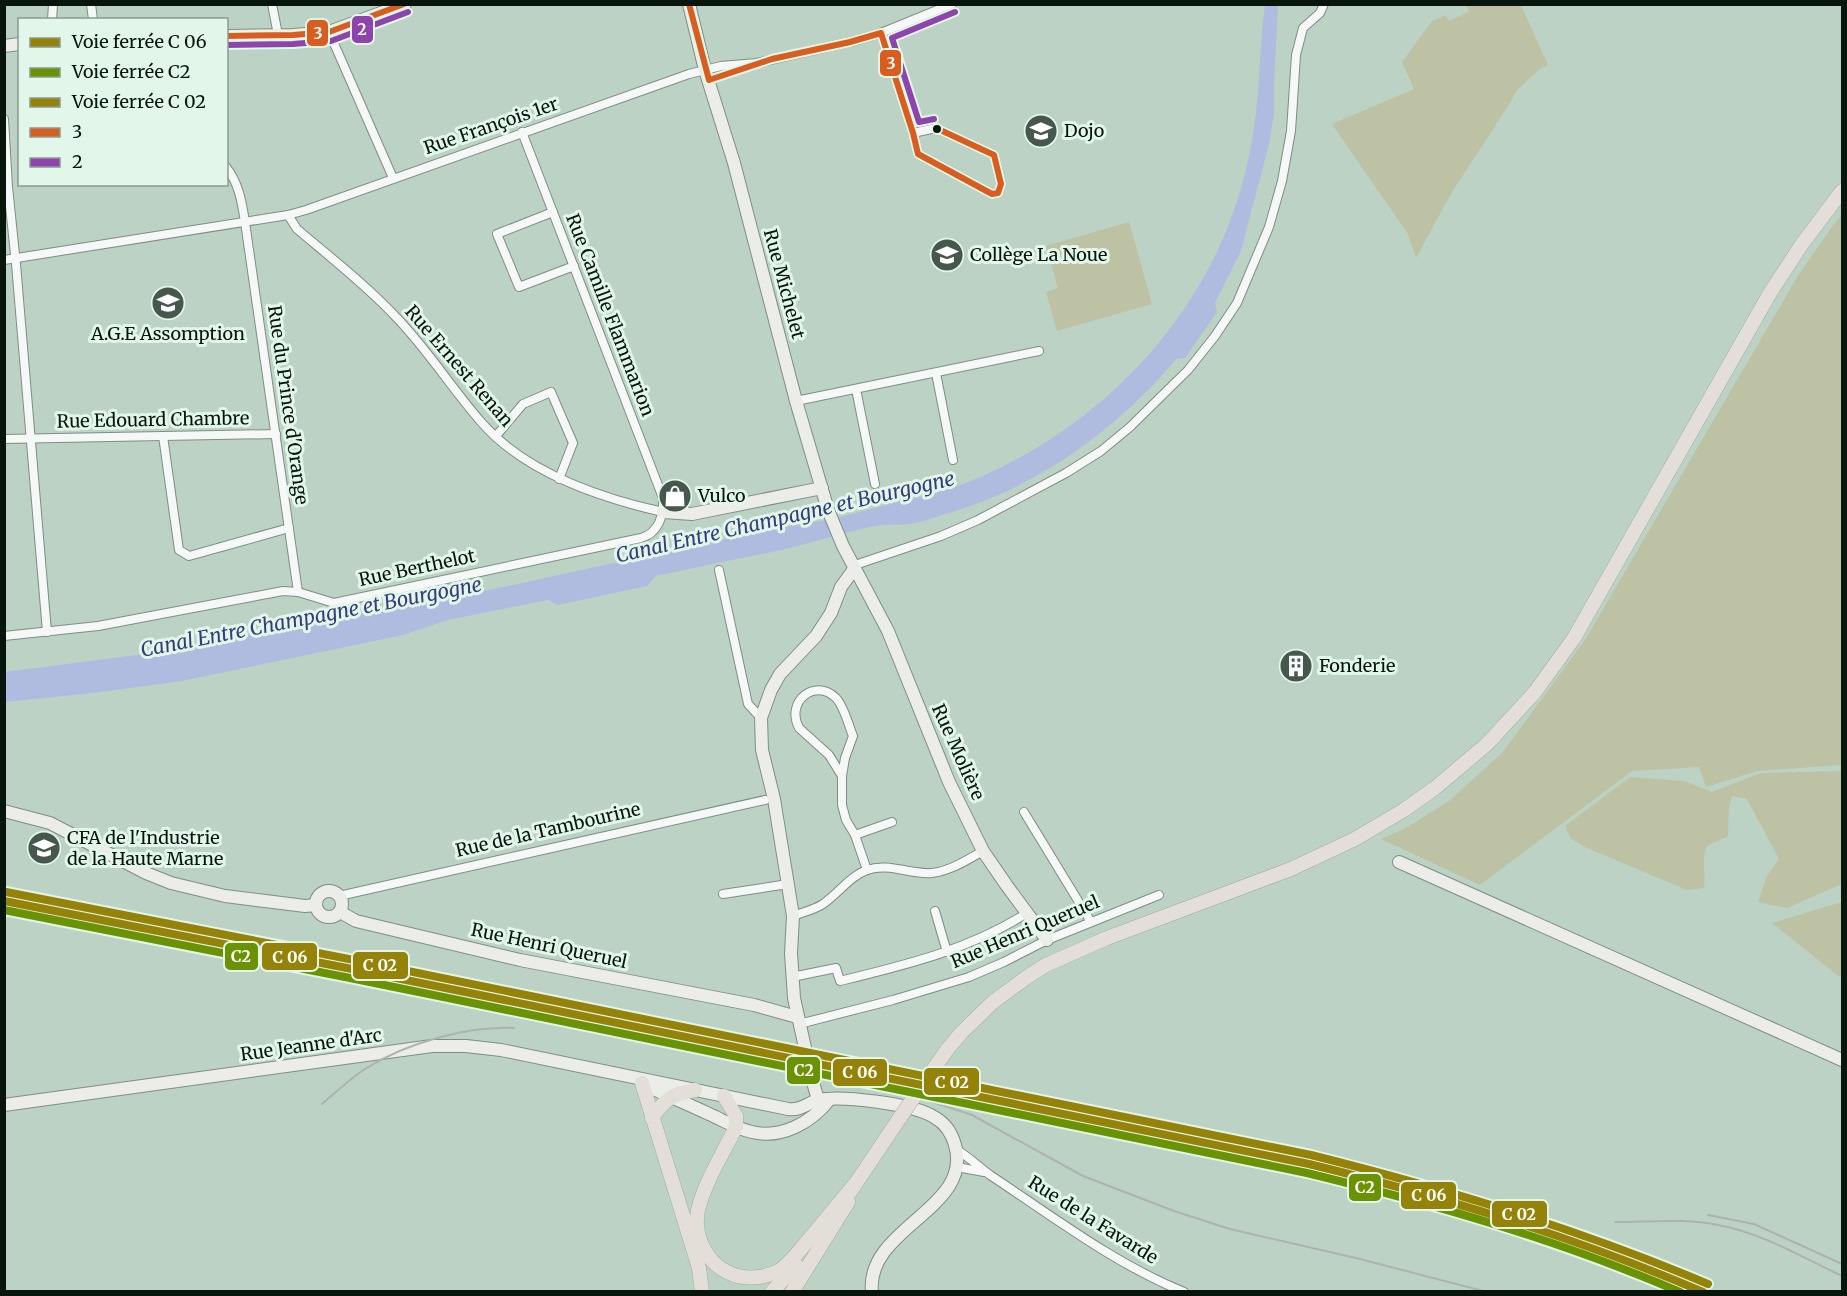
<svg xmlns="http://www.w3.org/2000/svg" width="1847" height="1296" font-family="Merriweather,serif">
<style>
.green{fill:#bdc2a4}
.water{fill:#afbce0}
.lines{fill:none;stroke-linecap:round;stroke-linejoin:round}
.street-casing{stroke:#7e8e84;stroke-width:10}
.secondary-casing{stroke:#7e8e84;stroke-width:14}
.primary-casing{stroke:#a4afa8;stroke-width:15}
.street{stroke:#f5f8f6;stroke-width:8}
.secondary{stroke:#ecece8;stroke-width:12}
.primary{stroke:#e4ded9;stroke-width:14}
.rail{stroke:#aeb3b0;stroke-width:2}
.primary-bridge-casing{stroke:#a4afa8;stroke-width:15;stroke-linecap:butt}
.primary-bridge{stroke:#e4ded9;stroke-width:14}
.bus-1-casing{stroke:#e2f6ea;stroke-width:10}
.bus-2-casing{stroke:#e2f6ea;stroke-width:10}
.bus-1{stroke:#da5d20;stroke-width:6}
.bus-2{stroke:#8e44ad;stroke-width:6}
.rail-1-casing{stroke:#e2f6ea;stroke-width:12}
.rail-2-casing{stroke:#e2f6ea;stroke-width:12}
.rail-3-casing{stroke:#e2f6ea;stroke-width:12}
.rail-1{stroke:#948308;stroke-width:8}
.rail-2{stroke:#6b9203;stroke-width:8}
.rail-3{stroke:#948308;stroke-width:8}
.bus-dot{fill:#07150d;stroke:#e2f6ea;stroke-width:2}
.labels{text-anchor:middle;stroke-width:6;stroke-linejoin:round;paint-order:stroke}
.street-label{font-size:18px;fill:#07150d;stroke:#e2f6ea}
.poi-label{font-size:18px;fill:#07150d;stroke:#e2f6ea;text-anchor:start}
.water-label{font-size:20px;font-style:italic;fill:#383a7f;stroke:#e2f6ea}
.line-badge{stroke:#e2f6ea;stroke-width:2}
.badge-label{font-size:16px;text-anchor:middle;font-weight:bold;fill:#fff}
</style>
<rect width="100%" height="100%" fill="#bcd2c4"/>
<g class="green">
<path d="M1466 5H1521L1548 65 1539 70 1518 89 1508 106 1452 192 1416 258 1408 234 1332 124 1414 89 1402 62 1432 21 1446 15 1449 21 1469 11Z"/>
<path d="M1842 215V765L1757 771 1706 787 1699 767 1632 771 1480 885 1381 839 1406 828 1449 801 1503 752 1585 640 1799 274 1832 227Z"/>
<path d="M1129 222 1152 304 1057 331 1046 292 1058 288 1046 246Z"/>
<path d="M1842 771V884L1787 908 1758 902 1767 876 1779 859 1747 799 1732 796 1729 807 1728 836 1707 846C1701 861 1706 871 1704 888L1687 890 1587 848 1571 839 1565 826 1630 777 1684 781 1712 792 1761 773Z"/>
<path d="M1842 902V977L1837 975 1772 923Z"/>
</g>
<path class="water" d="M1265 5H1278L1274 84V114L1269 144 1241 251 1215 303 1217 312 1185 358 1176 359C1117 430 1035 489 945 514 934 518 921 522 910 524 896 525 883 524 869 527 840 534 811 543 781 550 739 559 698 567 656 576L647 586 558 605 548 600 448 620 403 635 182 681 93 693 5 702V672L152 653 399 604 443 600 776 528C792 526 809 523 825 520 847 516 869 509 891 504 921 497 950 490 978 478 1101 425 1204 319 1241 188 1248 164 1253 139 1256 113 1260 77 1260 41 1265 5Z"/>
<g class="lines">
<defs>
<g id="street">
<path d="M91 4 93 20"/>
<path d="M272 4 278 35"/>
<path d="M52 20 53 4"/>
<path d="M329 32 393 178"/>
<path d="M881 33 913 133 918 154 992 194 998 193 1001 184 994 155 936 128 913 133"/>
<path d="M709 80 748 66"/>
<path d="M4 119 8 187 16 264 47 632"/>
<path d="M226 167C239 183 242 203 245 222L298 592"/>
<path d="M553 212 497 234 519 287 574 266"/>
<path d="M288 215 297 229C330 257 366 285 396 317 428 350 452 389 482 423 526 473 600 498 663 512"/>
<path d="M4 260 288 215 306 210 689 74 721 66 757 63 854 41 881 33 952 4"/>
<path d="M936 373 953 460"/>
<path d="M856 389 875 484"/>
<path d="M796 401 1039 351"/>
<path d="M163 436 179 550 189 556 289 528"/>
<path d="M496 436 523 404 551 392 573 443 559 479"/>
<path d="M4 439 276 434"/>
<path d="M854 569 858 564 941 536 978 520 1066 473 1101 451 1130 427 1188 370 1215 336 1237 303 1269 227 1282 181 1291 131 1296 55 1303 28 1320 13 1324 4"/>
<path d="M719 570 748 704 761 718"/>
<path d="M4 636 98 626 283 591 298 592 334 603 641 538C659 533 664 515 663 498L522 132"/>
<path d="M842 776 845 758 853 736C848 724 844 706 836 698 815 677 785 702 799 728L829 755 842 776V805L846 820 855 835 867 870"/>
<path d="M1024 812 1091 922"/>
<path d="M855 835 892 822"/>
<path d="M723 894 788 884"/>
<path d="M339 896 765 800"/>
<path d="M935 911 947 952"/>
<path d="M793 916C803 912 814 910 823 904 838 894 850 876 867 870 889 862 910 875 932 873 950 871 967 860 983 851"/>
<path d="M792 977 836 968 840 981C905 965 969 950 1027 913"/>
<path d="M799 1024 893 1000 969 977 1004 962 1047 940 1159 895"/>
<path d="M957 1150C969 1157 979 1167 990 1175 1052 1216 1115 1264 1184 1292"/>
<path d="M957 1167 984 1172"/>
</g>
<g id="secondary">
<path d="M689 4 705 70 734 163 796 401 828 510 843 546 888 631 949 782 983 851 1007 886 1047 940"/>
<path d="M226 36 293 35 329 32 405 4"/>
<path d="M4 46 20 44"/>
<path d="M663 512 692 514 822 488"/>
<path d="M4 811 50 823 146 873 171 883 225 896 305 906 316 905"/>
<path d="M1399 862 1842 1060"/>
<circle cx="329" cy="904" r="13"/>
<path d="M340 912 356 921 520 960 754 1005 797 1017"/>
<path d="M645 1085C666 1095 688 1104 709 1114 723 1120 737 1129 752 1132 781 1139 811 1123 829 1100"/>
<path d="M818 1100 811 1075 794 998 791 953 793 916 774 799 762 750 761 718 771 690 780 674 816 636 831 613 841 587 854 569"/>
<path d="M4 1105 432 1046H466L501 1050 788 1109C801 1111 807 1103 818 1100 841 1095 914 1104 934 1117 945 1123 952 1134 955 1145 974 1209 865 1228 872 1292"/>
</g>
<g id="primary">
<path d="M946 1051 961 1033 993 1002 1027 977 1046 965 1107 938 1291 869 1355 839 1404 810 1435 788 1487 744 1535 692 1574 638 1770 293 1802 244 1842 191"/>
<path d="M642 1083 699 1268 702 1292"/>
<path d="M724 1096 736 1116V1127C724 1151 704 1184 698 1210 693 1234 705 1261 727 1272 743 1280 764 1279 780 1270 792 1262 801 1248 811 1237 826 1219 840 1202 855 1184"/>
<path d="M652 1118C666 1098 672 1094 695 1090"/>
<path d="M850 1192 901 1116"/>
<path d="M772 1292 796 1265"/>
<path d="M792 1292 848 1202"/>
</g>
</defs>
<use href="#street" class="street-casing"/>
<use href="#secondary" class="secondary-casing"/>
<use href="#primary" class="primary-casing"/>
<use href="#street" class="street"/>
<use href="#secondary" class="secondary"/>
<use href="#primary" class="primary"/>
<g class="rail">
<path d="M908 1094 972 1115 1083 1176 1174 1211 1230 1229 1360 1259 1487 1292"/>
<path d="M322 1104C336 1092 350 1079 365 1069 406 1043 466 1026 514 1028"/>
<path d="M1708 1215 1754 1224 1842 1264"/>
<path d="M1615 1222C1649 1222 1685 1218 1718 1225 1762 1233 1802 1257 1842 1276"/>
</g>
<defs>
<path id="primary-bridge" d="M901 1116 946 1051"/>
</defs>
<use href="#primary-bridge" class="primary-bridge-casing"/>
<use href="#primary-bridge" class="primary-bridge"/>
<defs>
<g id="bus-1">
<path d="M689 4 709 80 772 59 850 42 881 33 913 133 918 154 992 194 998 193 1001 184 994 155 936 128"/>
<path d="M226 36 293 35 329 32 404 4"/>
</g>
<g id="bus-2">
<path d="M226 45 293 44 331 41 408 12"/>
<path d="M934 119 919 122 892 38 955 12"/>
</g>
</defs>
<use href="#bus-1" class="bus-1-casing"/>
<use href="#bus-2" class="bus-2-casing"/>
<use href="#bus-1" class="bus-1"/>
<use href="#bus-2" class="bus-2"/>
<defs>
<path id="rail-1" d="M4 901 352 969 1309 1164C1444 1197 1575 1237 1703 1292"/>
<path id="rail-2" d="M4 910 350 978 1307 1173C1434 1204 1559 1240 1680 1292"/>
<path id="rail-3" d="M6 892 354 960 1311 1155C1447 1189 1579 1229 1708 1284"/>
</defs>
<use href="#rail-1" class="rail-1-casing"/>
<use href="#rail-2" class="rail-2-casing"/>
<use href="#rail-3" class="rail-3-casing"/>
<use href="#rail-1" class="rail-1"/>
<use href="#rail-2" class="rail-2"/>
<use href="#rail-3" class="rail-3"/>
</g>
<defs>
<symbol id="university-disc" viewBox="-11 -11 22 22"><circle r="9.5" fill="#46574d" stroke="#e2f6ea"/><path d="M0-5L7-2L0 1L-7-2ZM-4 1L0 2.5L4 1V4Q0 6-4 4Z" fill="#fff"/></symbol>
<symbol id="school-disc" viewBox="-11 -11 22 22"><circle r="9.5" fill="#46574d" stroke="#e2f6ea"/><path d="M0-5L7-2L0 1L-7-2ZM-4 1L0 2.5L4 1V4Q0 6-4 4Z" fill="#fff"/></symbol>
<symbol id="shop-disc" viewBox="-11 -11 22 22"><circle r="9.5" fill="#46574d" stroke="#e2f6ea"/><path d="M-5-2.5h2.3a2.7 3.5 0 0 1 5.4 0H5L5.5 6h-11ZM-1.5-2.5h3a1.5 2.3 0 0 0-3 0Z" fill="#fff"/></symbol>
<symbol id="building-disc" viewBox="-11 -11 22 22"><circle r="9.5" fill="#46574d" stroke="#e2f6ea"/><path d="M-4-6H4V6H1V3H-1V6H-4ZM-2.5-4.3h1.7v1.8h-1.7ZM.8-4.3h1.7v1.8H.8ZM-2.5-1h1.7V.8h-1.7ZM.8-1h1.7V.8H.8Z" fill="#fff"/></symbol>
</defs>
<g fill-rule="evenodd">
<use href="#university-disc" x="1022" y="112" width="38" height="38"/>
<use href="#school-disc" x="928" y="236" width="38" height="38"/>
<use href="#school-disc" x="149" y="284" width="38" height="38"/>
<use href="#shop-disc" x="656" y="477" width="38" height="38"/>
<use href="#building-disc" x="1277" y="647" width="38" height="38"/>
<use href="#school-disc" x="25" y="829" width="38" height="38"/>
</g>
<circle class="bus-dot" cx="937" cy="129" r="5"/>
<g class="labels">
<g class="street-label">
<text transform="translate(491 126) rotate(-19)" y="6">Rue François 1er</text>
<text transform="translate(784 284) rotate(75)" y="6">Rue Michelet</text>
<text transform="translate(610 315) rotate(69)" y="6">Rue Camille Flammarion</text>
<text transform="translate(459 366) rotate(49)" y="6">Rue Ernest Renan</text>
<text transform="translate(288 405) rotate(82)" y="6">Rue du Prince d'Orange</text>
<text transform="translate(153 420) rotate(-1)" y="6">Rue Edouard Chambre</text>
<text transform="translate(417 568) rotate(-12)" y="6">Rue Berthelot</text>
<text transform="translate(958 752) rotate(66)" y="6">Rue Molière</text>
<text transform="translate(548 830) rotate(-13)" y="6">Rue de la Tambourine</text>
<text transform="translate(1025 932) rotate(-23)" y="6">Rue Henri Queruel</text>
<text transform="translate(549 946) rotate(12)" y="6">Rue Henri Queruel</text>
<text transform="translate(311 1045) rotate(-8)" y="6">Rue Jeanne d'Arc</text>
<text transform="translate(1093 1220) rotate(32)" y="6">Rue de la Favarde</text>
</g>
<g class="poi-label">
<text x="1064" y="137">Dojo</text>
<text x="970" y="261">Collège La Noue</text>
<text x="168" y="340" text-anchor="middle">A.G.E Assomption</text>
<text x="698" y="502">Vulco</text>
<text x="1319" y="672">Fonderie</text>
<text x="67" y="844">CFA de l'Industrie<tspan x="67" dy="21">de la Haute Marne</tspan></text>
</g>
<g class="water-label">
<text transform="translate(785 517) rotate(-13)" y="7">Canal Entre Champagne et Bourgogne</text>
<text transform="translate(311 617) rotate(-11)" y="7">Canal Entre Champagne et Bourgogne</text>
</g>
</g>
<g class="line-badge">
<rect x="351" y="15" width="23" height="29" rx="6" fill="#8e44ad"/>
<rect x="306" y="19" width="23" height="28" rx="6" fill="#da5d20"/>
<rect x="879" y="49" width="23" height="28" rx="6" fill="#da5d20"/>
<rect x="224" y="942" width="35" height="29" rx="6" fill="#6b9203"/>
<rect x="261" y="942" width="57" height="29" rx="6" fill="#948308"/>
<rect x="352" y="951" width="57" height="29" rx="6" fill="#948308"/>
<rect x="786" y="1056" width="35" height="29" rx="6" fill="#6b9203"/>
<rect x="832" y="1058" width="56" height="29" rx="6" fill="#948308"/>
<rect x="923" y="1067" width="57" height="29" rx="6" fill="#948308"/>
<rect x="1348" y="1173" width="34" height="29" rx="6" fill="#6b9203"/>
<rect x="1400" y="1181" width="57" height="29" rx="6" fill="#948308"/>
<rect x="1491" y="1200" width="57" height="28" rx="6" fill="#948308"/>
</g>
<g class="badge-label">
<text x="362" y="35">2</text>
<text x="318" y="39">3</text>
<text x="891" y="69">3</text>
<text x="241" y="962">C2</text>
<text x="290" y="963">C 06</text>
<text x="380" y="971">C 02</text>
<text x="804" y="1076">C2</text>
<text x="860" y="1078">C 06</text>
<text x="952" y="1088">C 02</text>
<text x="1365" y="1193">C2</text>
<text x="1429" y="1201">C 06</text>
<text x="1519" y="1220">C 02</text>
</g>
<rect width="1847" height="1296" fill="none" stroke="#07150d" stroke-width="12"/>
<rect x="18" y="18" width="210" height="168" fill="#e2f6ea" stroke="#8a9c92" stroke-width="1.5"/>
<rect x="30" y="38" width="30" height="9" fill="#948308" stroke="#8a9c92" stroke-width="1.5"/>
<text x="72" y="48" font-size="18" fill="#07150d">Voie ferrée C 06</text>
<rect x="30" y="68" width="30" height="9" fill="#6b9203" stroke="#8a9c92" stroke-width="1.5"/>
<text x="72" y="78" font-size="18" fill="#07150d">Voie ferrée C2</text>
<rect x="30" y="98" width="30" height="9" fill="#948308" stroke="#8a9c92" stroke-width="1.5"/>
<text x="72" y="108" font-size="18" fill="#07150d">Voie ferrée C 02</text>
<rect x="30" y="128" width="30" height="9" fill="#da5d20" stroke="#8a9c92" stroke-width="1.5"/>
<text x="72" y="138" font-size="18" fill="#07150d">3</text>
<rect x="30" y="158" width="30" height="9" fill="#8e44ad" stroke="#8a9c92" stroke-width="1.5"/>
<text x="72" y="168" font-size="18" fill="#07150d">2</text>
</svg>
